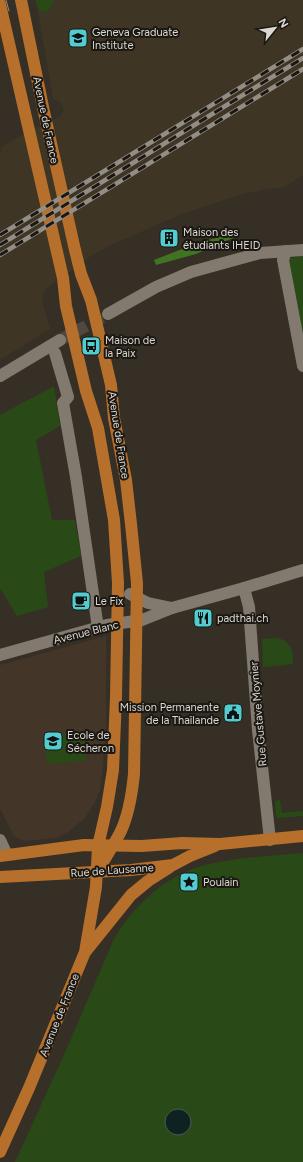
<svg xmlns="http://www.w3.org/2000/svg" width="303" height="1162" font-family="Figtree,sans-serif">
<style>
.built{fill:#3f3525}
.education{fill:#433527}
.green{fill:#294a17}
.forest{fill:#407423}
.water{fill:#0f2222;stroke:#4c5956}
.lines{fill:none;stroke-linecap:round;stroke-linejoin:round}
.minor-tunnel{stroke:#4f483f;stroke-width:12;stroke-dasharray:12 6;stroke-linecap:butt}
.minor{stroke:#827a6f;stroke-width:12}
.major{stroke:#b7702c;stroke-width:12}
.tram{stroke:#928d85;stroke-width:1}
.rail-casing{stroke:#928d85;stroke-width:4.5}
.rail{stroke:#1b1813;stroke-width:3;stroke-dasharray:9;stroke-linecap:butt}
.labels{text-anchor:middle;stroke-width:4;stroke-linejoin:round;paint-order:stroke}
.poi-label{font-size:11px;fill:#dcd8d1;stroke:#1b1813;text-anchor:start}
.street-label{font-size:11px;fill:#dcd8d1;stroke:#1b1813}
</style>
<rect width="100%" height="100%" fill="#362f25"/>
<path class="built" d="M36 0H303V175L284 187 267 189 239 195 182 214 113 244 91 256 45 290 42 300 50 329 0 360V153L2 152 0 148 18 137 61 116 64 109 61 103 57 100 53 99Z"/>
<path class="education" d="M106 636V728L102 774 100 790 95 802 85 818 68 832 56 838 24 841 14 836 0 809V665Z"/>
<g class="green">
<path d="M35 0H54L49 9 45 12 40 11Z"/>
<path d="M303 256V357L286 259Z"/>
<path d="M54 386 60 426 36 440 52 520H75L81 556 44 572 48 607 17 616 0 588V415Z"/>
<path d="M279 638C292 643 293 651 293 664L263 667 262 639Z"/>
<path d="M83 733 86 761 47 764 45 735Z"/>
<path d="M280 800 282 813 303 811V816L279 818 276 817 275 801Z"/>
<path d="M303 853V1162H15L63 1057 114 939C134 905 166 875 205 865 237 857 271 856 303 853Z"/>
</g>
<path class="forest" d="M232 234 233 238 196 254 156 265 154 260 200 242Z"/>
<circle class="water" cx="178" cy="1122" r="13"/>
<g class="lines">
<path class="minor-tunnel" d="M60 340 108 314"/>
<g class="minor">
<path d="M286 251 283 260 303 366"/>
<path d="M108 314 156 287 191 272 260 253 303 250"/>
<path d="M55 353 68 397 63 403 76 477 98 628"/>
<path d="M0 376 60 340"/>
<path d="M244 588 249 607 258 730 270 840"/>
<path d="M130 594 148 603 172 608"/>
<path d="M0 655 107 625 142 620 172 608 244 588 303 570"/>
<path d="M0 840 7 855"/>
</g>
<g class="major">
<path d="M21 0 44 112 75 250 81 274 91 300 111 385 114 418 126 480 131 524 137 583 134 774C132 794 129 815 120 833 113 846 105 858 98 871"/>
<path d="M0 4 63 278 66 306 86 391 98 428 114 520 118 583 116 697 113 770 107 807 98 846 96 887 85 952 29 1088 0 1152"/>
<path d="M0 856 84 845 142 846 182 843 220 844 303 836"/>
<path d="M0 877 131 870 173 865 190 856 215 846"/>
<path d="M86 951 131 895 148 881 170 867"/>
</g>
<path class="tram" d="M6 0 9 11"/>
<defs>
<g id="rail">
<path d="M0 235 303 49"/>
<path d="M0 245 303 58"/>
<path d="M0 255 303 69"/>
</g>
</defs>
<use href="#rail" class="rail-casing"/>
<use href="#rail" class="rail"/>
</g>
<defs>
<symbol id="university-square" viewBox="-11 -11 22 22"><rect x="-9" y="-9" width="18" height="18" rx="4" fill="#51ccd1" stroke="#1b1813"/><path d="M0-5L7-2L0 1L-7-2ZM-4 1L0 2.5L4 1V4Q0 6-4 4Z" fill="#111"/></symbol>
<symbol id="building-square" viewBox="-11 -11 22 22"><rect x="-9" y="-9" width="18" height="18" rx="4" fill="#51ccd1" stroke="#1b1813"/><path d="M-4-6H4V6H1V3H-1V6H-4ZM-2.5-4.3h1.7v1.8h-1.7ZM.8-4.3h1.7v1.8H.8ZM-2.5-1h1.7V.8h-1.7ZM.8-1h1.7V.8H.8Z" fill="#111"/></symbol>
<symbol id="bus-square" viewBox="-11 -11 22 22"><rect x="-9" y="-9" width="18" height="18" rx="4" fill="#51ccd1" stroke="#1b1813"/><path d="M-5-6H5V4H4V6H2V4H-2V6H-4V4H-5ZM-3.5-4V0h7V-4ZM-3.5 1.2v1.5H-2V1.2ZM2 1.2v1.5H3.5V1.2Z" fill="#111"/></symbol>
<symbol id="cafe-square" viewBox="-11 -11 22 22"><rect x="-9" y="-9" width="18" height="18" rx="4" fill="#51ccd1" stroke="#1b1813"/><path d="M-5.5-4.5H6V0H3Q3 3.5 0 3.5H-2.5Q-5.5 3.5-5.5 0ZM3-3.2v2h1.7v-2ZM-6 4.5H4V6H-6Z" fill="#111"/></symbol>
<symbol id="restaurant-square" viewBox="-11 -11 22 22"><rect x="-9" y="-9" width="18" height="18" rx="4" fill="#51ccd1" stroke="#1b1813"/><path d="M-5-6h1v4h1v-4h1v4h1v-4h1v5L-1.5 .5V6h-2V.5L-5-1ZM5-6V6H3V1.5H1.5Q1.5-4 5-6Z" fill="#111"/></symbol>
<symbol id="civic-square" viewBox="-11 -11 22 22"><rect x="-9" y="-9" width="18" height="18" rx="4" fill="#51ccd1" stroke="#1b1813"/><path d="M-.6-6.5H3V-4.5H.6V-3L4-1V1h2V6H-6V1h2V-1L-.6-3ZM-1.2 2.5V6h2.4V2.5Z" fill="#111"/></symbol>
<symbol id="school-square" viewBox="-11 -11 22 22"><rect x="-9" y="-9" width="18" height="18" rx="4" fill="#51ccd1" stroke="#1b1813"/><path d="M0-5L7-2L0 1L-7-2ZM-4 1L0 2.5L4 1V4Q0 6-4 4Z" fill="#111"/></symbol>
<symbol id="sight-square" viewBox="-11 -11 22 22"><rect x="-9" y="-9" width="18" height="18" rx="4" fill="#51ccd1" stroke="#1b1813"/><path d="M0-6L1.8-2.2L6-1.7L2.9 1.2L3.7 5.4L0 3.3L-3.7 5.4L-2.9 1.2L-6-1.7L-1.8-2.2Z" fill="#111"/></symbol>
</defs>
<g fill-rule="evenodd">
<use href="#university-square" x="67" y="27" width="22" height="22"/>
<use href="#building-square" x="158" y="227" width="22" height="22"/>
<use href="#bus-square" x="80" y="335" width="22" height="22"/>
<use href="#cafe-square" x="70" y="590" width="22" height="22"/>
<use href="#restaurant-square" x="192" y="607" width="22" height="22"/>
<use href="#civic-square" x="222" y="702" width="22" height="22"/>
<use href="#school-square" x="42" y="730" width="22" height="22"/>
<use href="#sight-square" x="178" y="871" width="22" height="22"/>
</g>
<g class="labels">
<g class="poi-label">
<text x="92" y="36">Geneva Graduate<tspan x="92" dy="13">Institute</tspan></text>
<text x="183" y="236">Maison des<tspan x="183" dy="13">étudiants IHEID</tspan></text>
<text x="105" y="344">Maison de<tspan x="105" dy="13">la Paix</tspan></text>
<text x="95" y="605">Le Fix</text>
<text x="217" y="622">padthai.ch</text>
<text x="219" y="711" text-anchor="end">Mission Permanente<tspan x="219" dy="13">de la Thaïlande</tspan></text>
<text x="67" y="739">Ecole de<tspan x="67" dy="13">Sécheron</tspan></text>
<text x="203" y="886">Poulain</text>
</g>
<g class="street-label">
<text transform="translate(46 120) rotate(78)" y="4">Avenue de France</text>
<text transform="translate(119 435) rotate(81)" y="4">Avenue de France</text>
<text transform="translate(86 632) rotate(-14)" y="4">Avenue Blanc</text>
<text transform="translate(258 714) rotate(-95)" y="4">Rue Gustave Moynier</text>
<text transform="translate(112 870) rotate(-4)" y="4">Rue de Lausanne</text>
<text transform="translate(59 1015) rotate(-68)" y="4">Avenue de France</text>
</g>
</g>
<g transform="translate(275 28) rotate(60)" stroke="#1b1813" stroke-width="3" paint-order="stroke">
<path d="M0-3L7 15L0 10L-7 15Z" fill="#dcd8d1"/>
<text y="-6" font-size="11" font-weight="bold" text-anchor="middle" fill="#dcd8d1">N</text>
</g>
</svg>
